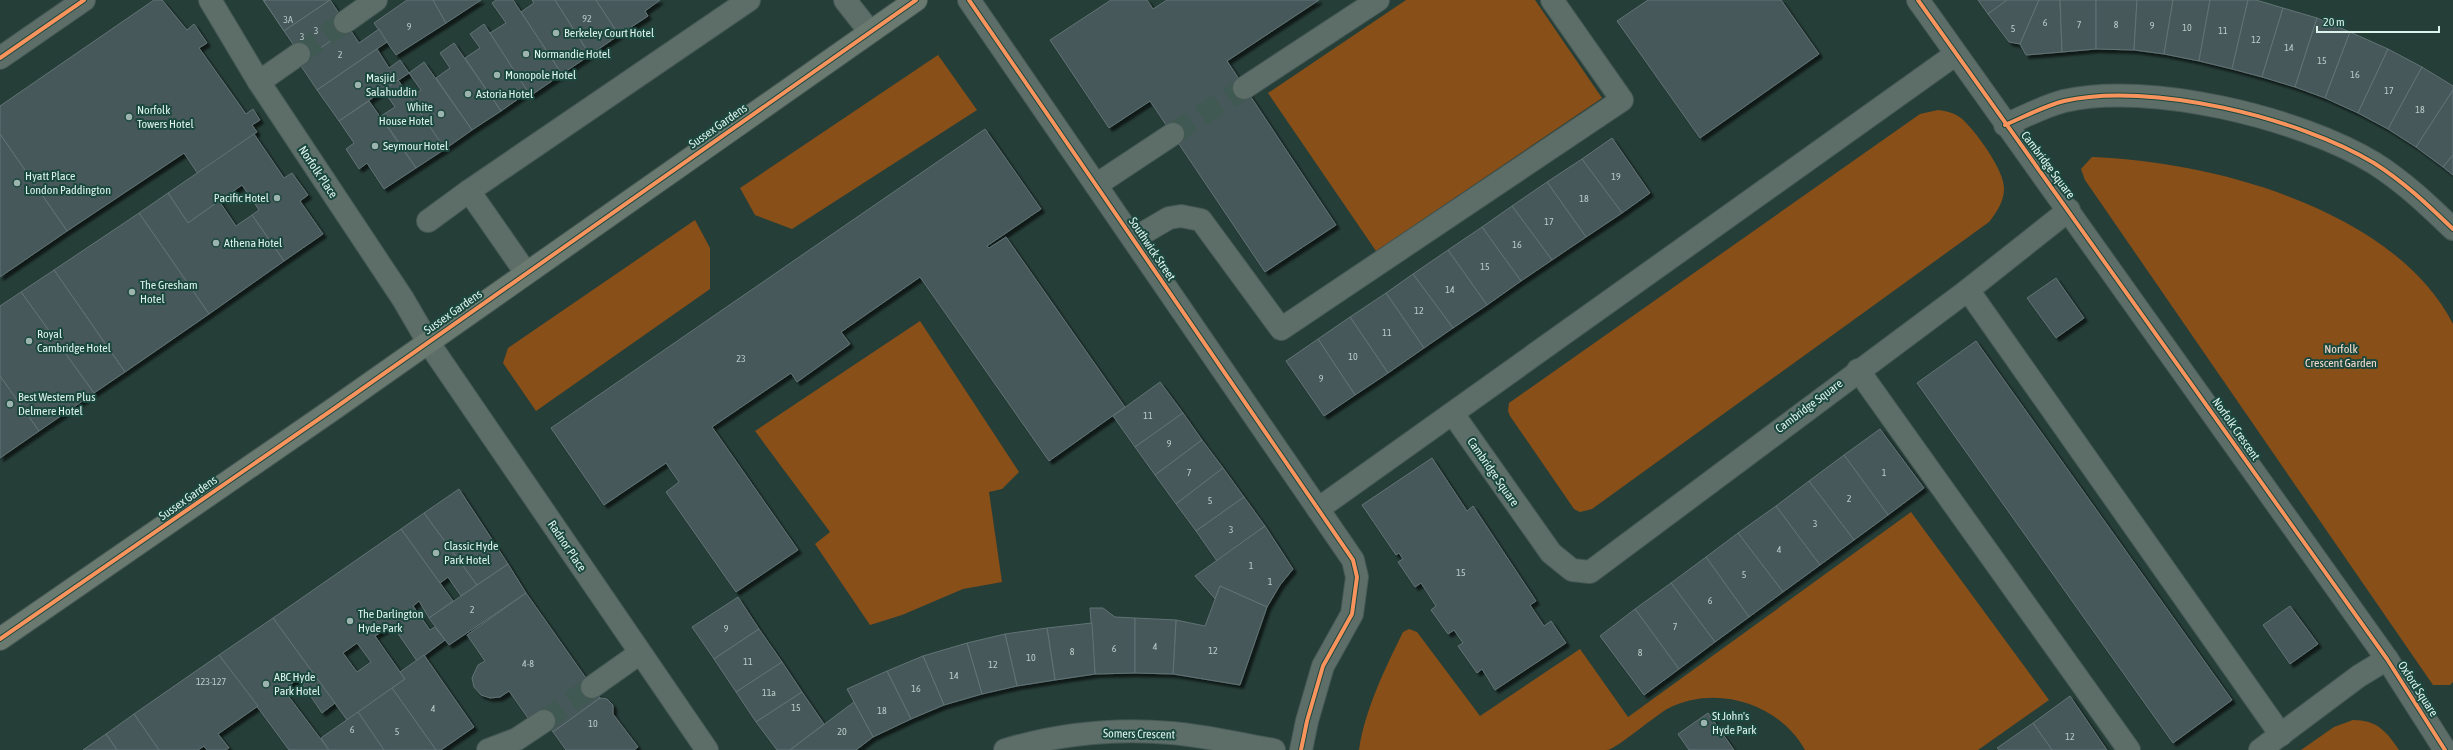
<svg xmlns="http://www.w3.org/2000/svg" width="2453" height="750" font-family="'Asap Condensed',sans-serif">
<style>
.green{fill:#894f18}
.building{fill:#47585a;stroke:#617375;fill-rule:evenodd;filter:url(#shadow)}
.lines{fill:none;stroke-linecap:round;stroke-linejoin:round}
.minor-tunnel{stroke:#415953;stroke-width:22;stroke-dasharray:22 11;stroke-linecap:butt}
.minor-casing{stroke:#465955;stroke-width:24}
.major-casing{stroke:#465955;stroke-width:24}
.minor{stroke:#5d6e69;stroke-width:22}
.major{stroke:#6b7a70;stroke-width:22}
.cycleway-casing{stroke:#1b483e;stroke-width:6}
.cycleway{stroke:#f8935d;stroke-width:4}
.poi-dot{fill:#9cb4ad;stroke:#1b483e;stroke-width:1.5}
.labels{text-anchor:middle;stroke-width:4;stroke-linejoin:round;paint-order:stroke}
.number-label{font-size:10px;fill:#b7ccc8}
.poi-label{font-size:12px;fill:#dcf3ec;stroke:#1b483e;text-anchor:start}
.street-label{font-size:12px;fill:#dcf3ec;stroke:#1b483e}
.park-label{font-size:12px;fill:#f3dbcb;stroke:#1b483e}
</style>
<defs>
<filter id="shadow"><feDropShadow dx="3.5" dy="3.5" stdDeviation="1" flood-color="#0009"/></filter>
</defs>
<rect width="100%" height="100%" fill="#263e38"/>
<g class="green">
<path d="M1406 0H1535L1602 98 1376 251 1268 93Z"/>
<path d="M938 55 977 110 792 229 755 215 740 188Z"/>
<path d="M1938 110C1947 111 1954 113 1961 118 1975 130 2005 171 2004 189 2004 201 1997 212 1989 222L1592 509 1580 512 1574 509 1510 416 1508 411 1509 403 1920 114Z"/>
<path d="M2092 157C2211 161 2394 209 2453 324V682L2450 685H2433L2085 180 2081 169Z"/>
<path d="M695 220 710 248V289L536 411 503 363 508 348Z"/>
<path d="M920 321 1019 472 1002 489 989 492 1002 582 963 589 902 615 870 625 815 544 830 532 755 431Z"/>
<path d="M1911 512 2049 700 1978 750H1805C1780 704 1717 684 1669 708 1655 715 1617 749 1607 750 1582 750 1554 750 1528 750 1472 750 1415 750 1359 750 1365 709 1385 669 1403 632L1409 629 1417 632 1480 716 1580 649 1628 717Z"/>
<path d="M2353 720C2377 720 2386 731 2399 750H2301L2334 727Z"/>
</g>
<g class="building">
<path d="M154 0H162L187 30 194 24 207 43 199 48 246 114 253 109 260 120 252 125 257 132 198 174 184 153 67 231 0 134V106Z"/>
<path d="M263 0H312L318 8 284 31Z"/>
<path d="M266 0H330L284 31 264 1Z"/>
<path d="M330 0 349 28 304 60 284 31Z"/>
<path d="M407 0H433L446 23 396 55 374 23Z"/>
<path d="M433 0H481L446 23Z"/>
<path d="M496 0H513L562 74 530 96 490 33 506 23 492 3Z"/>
<path d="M532 0H555L590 55 562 74 521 12 534 3Z"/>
<path d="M555 0H596L619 35 590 55Z"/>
<path d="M596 0H660L645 11 648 16 619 35Z"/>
<path d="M1111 0H1147L1153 9 1167 0H1319L1227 61 1336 225 1265 272 1150 101 1109 128 1050 40Z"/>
<path d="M1648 0H1781L1819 54 1700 138 1617 21Z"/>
<path d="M1978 0H2007L1988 14Z"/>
<path d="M2007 0H2039L2020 44 2009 42 1988 14Z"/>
<path d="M2039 0H2060L2062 52 2026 55 2020 44Z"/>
<path d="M2060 0H2096V49L2062 52Z"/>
<path d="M2096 0H2137L2134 50 2096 49Z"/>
<path d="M2137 0H2173L2164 54 2134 50Z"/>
<path d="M2173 0H2210L2199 61 2164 54Z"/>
<path d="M2210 0H2248L2232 69 2199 61Z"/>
<path d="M2248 0H2256L2283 8 2262 77 2232 69Z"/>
<path d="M2283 8 2317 18 2295 87 2262 77Z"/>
<path d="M2317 18 2350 32 2325 98 2295 87Z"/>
<path d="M484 24 528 92 501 111 465 58 480 48 470 34Z"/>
<path d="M349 28 359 43 379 29 387 42 317 90 299 63Z"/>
<path d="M2350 32 2388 49 2358 113 2325 98Z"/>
<path d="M454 43 501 111 472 130 436 78 450 68 440 53Z"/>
<path d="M377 49 389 68 400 60 409 73 339 121 317 90Z"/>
<path d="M2388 49 2422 67 2388 129 2358 113Z"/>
<path d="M424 62 472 130 445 149 410 98 421 90 409 73Z"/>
<path d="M2422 67 2453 86V90L2416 147 2388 129Z"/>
<path d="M398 80 445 149 416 168 381 116 395 107 383 90Z"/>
<path d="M2453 90V155L2443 167 2416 147Z"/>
<path d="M369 101 416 168 384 189 367 163 359 169 346 149 354 143 339 121Z"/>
<path d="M985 129 1041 209 987 246 989 248 1006 237 1125 407 1049 461 920 277 841 332 850 344 797 382 791 373 712 427 798 550 736 592 666 492 679 482 666 463 604 505 551 428Z"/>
<path d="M0 134 67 231 0 277Z"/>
<path d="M254 134 284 178 292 173 308 195 300 201 323 234 284 261 252 215 259 210 242 185 188 223 168 193Z"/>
<path d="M1612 138 1650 193 1622 213 1582 159Z"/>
<path d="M2453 155V175L2443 167Z"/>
<path d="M1582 159 1622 213 1586 237 1547 182Z"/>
<path d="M1547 182 1586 237 1552 260 1512 206Z"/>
<path d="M168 193 188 223 219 201 236 226 252 215 284 261 209 314 139 213Z"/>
<path d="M1512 206 1552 260 1521 281 1482 227Z"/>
<path d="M139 213 209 314 125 372 54 270Z"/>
<path d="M1482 227 1521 281 1487 305 1448 250Z"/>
<path d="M1448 250 1487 305 1453 328 1413 274Z"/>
<path d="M54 270 125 372 94 393 21 292Z"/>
<path d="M1413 274 1453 328 1424 348 1386 293Z"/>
<path d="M2056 278 2084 318 2056 338 2027 298Z"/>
<path d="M21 292 94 393 39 431 0 376V306Z"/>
<path d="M1386 293 1424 348 1388 373 1350 317Z"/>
<path d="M1350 317 1388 373 1355 395 1318 339Z"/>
<path d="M1318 339 1355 395 1324 416 1286 361Z"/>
<path d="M1976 341 2232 700 2173 743 1917 383Z"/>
<path d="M0 376 39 431 0 458Z"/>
<path d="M1160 382 1183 413 1135 447 1113 416Z"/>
<path d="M1183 413 1202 440 1155 475 1135 447Z"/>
<path d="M1880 429 1924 488 1888 515 1844 455Z"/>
<path d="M1202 440 1223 468 1176 504 1155 475Z"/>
<path d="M1844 455 1888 515 1854 540 1809 481Z"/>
<path d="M1432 458 1467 511 1473 506 1536 601 1530 605 1544 626 1551 621 1566 643 1495 690 1482 669 1477 673 1458 646 1463 643 1454 630 1448 634 1431 610 1436 606 1421 583 1415 587 1398 562 1403 559 1399 553 1396 555 1362 505Z"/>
<path d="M1223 468 1244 497 1196 531 1176 504Z"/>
<path d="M1809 481 1854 540 1820 565 1776 506Z"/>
<path d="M459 489 508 564 477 585 424 513Z"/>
<path d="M1244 497 1265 526 1217 561 1196 531Z"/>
<path d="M1776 506 1820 565 1783 592 1738 533Z"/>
<path d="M424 513 477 585 461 596 448 577 440 583 401 529Z"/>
<path d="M1265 526 1293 569 1280 585 1267 607 1220 586 1215 599 1195 576Z"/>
<path d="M401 529 453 601 429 618 419 601 413 606 430 630 435 627 445 640 417 661 392 625 375 636 405 679 347 720 273 618ZM357 643 371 662 357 672 343 653Z"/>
<path d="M1738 533 1783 592 1749 617 1706 557Z"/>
<path d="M1706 557 1749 617 1715 642 1671 583Z"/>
<path d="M508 564 526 593 449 645 429 618Z"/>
<path d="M1671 583 1715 642 1679 669 1635 609Z"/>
<path d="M1220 586 1267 607 1240 685 1173 674 1176 620 1205 626Z"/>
<path d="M526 593 600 698 553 732 538 712 528 718 509 691 500 697 490 698 481 695 474 687 472 678 478 665 485 661 467 635Z"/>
<path d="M738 597 759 629 714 659 692 627Z"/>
<path d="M2290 606 2318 644 2290 664 2263 625Z"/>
<path d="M1090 608H1103L1115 617 1135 618V673L1095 674Z"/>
<path d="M1635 609 1679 669 1644 695 1600 636Z"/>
<path d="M273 618 335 703 322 713 299 679 283 689 329 750H289L219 655Z"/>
<path d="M1135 618 1176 620 1173 674 1135 673Z"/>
<path d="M1092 623 1095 674 1055 680 1047 628Z"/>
<path d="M1047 628 1055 680 1017 686 1005 634Z"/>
<path d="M759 629 782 662 736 692 714 659Z"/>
<path d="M1005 634 1017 686 982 694 967 643Z"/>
<path d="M967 643 982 694 944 705 923 656Z"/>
<path d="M219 655 258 706 218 734 229 748 225 750H207L204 746 198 750H159L134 714Z"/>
<path d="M424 655 474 727 441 750H436L392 688 405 679 400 672Z"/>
<path d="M923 656 944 705 911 719 887 671Z"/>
<path d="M782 662 802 692 756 722 736 692Z"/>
<path d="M887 671 911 719 873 737 847 689Z"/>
<path d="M392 688 436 750H384L358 712Z"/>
<path d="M802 692 824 724 790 750H777L756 722Z"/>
<path d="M2070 696 2107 750H2052L2033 723Z"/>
<path d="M600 698 607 699 613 705V714L638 747 634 750H566L553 732Z"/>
<path d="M854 702 873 737 856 750H790Z"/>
<path d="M358 712 384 750H329L321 738Z"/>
<path d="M1708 713 1734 750H1689L1678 734Z"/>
<path d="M134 714 159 750H117L106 734Z"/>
<path d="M2033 723 2052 750H1999L1997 748Z"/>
<path d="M106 734 117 750H83Z"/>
</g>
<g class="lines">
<g class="minor-tunnel">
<path d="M299 54 345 22"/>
<path d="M1173 134 1244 88"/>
<path d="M544 721 592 687"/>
</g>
<defs>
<g id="minor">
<path d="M210 0 259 82 403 299 428 342 707 750"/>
<path d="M845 0 870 32"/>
<path d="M969 0 1353 560 1357 577 1352 614 1323 666 1307 721 1301 750"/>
<path d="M1918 0 2387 659 2445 750"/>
<path d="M345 22 376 0"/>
<path d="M0 58 84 0"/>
<path d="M259 82 299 54"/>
<path d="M1244 88 1378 0"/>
<path d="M2005 125C2024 117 2044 106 2064 101 2149 81 2300 118 2374 163 2404 182 2428 205 2453 229"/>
<path d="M1096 185 1173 134"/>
<path d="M469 191 526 273"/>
<path d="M428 221 469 191 749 0"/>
<path d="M1133 239 1169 218 1181 216 1201 220 1281 329 1622 100 1552 0"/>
<path d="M1968 290 2281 735"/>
<path d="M1858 370 2129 750"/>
<path d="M1453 414 1551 553 1572 570 1590 572 1968 290 2069 210"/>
<path d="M1318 509 1956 54"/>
<path d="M592 687 640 653"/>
<path d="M488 750 517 739 544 721"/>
<path d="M1005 750C1058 734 1117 728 1172 733 1206 736 1240 744 1274 750"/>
<path d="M2260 750 2359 676 2387 659"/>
</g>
<path id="major" d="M0 639 332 410 916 0"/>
</defs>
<use href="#minor" class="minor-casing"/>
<use href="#major" class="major-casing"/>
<use href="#minor" class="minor"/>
<use href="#major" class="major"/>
<defs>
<g id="cycleway">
<path d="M969 0 1353 560 1357 577 1352 614 1323 666 1307 721 1301 750"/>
<path d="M1918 0 2387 659 2445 750"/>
<path d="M0 58 84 0"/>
<path d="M2005 125C2024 117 2044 106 2064 101 2149 81 2300 118 2374 163 2404 182 2428 205 2453 229"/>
<path d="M0 639 332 410 916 0"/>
</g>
</defs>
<use href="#cycleway" class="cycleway-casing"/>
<use href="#cycleway" class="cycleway"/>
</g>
<g class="poi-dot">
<circle cx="556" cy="33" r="4"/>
<circle cx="526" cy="54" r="4"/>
<circle cx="497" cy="75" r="4"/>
<circle cx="358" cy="85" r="4"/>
<circle cx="468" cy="94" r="4"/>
<circle cx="441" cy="114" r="4"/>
<circle cx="129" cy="117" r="4"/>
<circle cx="375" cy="146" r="4"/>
<circle cx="17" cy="183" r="4"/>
<circle cx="277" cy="198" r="4"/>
<circle cx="216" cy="243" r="4"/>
<circle cx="132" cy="292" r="4"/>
<circle cx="29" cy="341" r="4"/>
<circle cx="10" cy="404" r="4"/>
<circle cx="436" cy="553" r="4"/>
<circle cx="350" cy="621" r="4"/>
<circle cx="266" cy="684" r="4"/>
<circle cx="1704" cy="723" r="4"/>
</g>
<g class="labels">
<g class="number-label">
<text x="587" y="22">92</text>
<text x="288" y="23">3A</text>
<text x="2045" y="26">6</text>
<text x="2079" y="28">7</text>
<text x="2116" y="28">8</text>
<text x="2152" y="29">9</text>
<text x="409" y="30">9</text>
<text x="2187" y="31">10</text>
<text x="2013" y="32">5</text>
<text x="316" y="34">3</text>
<text x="2223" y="34">11</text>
<text x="302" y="40">3</text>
<text x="2256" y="43">12</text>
<text x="2289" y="51">14</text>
<text x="340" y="58">2</text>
<text x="2322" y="64">15</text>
<text x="2355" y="78">16</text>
<text x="2389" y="94">17</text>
<text x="2420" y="113">18</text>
<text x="1616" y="180">19</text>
<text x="1584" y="202">18</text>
<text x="1549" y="225">17</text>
<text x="1517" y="248">16</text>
<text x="1485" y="270">15</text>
<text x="1450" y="293">14</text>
<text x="1419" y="314">12</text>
<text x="1387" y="336">11</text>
<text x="1353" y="360">10</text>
<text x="741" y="362">23</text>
<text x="1321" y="382">9</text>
<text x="1148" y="419">11</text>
<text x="1169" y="447">9</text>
<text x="1189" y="476">7</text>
<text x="1884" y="476">1</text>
<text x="1849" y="502">2</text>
<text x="1210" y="504">5</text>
<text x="1815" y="527">3</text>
<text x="1231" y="533">3</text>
<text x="1779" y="553">4</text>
<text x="1251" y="569">1</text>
<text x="1461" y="576">15</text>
<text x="1744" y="578">5</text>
<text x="1270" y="585">1</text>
<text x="1710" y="604">6</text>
<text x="472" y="613">2</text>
<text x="1675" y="630">7</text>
<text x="726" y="632">9</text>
<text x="1155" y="650">4</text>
<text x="1114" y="652">6</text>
<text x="1213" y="654">12</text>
<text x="1072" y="655">8</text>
<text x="1640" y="656">8</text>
<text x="1031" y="661">10</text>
<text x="748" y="665">11</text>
<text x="528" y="667">4-8</text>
<text x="993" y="668">12</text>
<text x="954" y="679">14</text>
<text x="211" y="685">123-127</text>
<text x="916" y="692">16</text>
<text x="769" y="696">11a</text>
<text x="796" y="711">15</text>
<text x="433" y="712">4</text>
<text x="882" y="714">18</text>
<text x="593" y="727">10</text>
<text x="352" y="733">6</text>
<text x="397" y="735">5</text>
<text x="842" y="735">20</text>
<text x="2070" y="740">12</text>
</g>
<g class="poi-label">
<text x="564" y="37">Berkeley Court Hotel</text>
<text x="534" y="58">Normandie Hotel</text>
<text x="505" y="79">Monopole Hotel</text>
<text x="366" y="82">Masjid<tspan x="366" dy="14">Salahuddin</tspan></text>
<text x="476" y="98">Astoria Hotel</text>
<text x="433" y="111" text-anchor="end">White<tspan x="433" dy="14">House Hotel</tspan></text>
<text x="137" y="114">Norfolk<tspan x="137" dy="14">Towers Hotel</tspan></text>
<text x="383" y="150">Seymour Hotel</text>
<text x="25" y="180">Hyatt Place<tspan x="25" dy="14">London Paddington</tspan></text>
<text x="269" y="202" text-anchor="end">Pacific Hotel</text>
<text x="224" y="247">Athena Hotel</text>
<text x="140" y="289">The Gresham<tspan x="140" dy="14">Hotel</tspan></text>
<text x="37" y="338">Royal<tspan x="37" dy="14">Cambridge Hotel</tspan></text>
<text x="18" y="401">Best Western Plus<tspan x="18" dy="14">Delmere Hotel</tspan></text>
<text x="444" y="550">Classic Hyde<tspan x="444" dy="14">Park Hotel</tspan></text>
<text x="358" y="618">The Darlington<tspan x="358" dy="14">Hyde Park</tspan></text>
<text x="274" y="681">ABC Hyde<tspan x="274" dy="14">Park Hotel</tspan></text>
<text x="1712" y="720">St John's<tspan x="1712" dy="14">Hyde Park</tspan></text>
</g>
<g class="street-label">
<text transform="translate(718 126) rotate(-35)" y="4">Sussex Gardens</text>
<text transform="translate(2048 165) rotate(53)" y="4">Cambridge Square</text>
<text transform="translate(318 172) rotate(56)" y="4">Norfolk Place</text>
<text transform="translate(1152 249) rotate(56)" y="4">Southwick Street</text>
<text transform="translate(453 312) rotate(-35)" y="4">Sussex Gardens</text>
<text transform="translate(1809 406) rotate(-37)" y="4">Cambridge Square</text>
<text transform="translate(2236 429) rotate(55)" y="4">Norfolk Crescent</text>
<text transform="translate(1493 472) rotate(55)" y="4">Cambridge Square</text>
<text transform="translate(188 498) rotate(-35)" y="4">Sussex Gardens</text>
<text transform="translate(567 546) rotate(56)" y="4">Radnor Place</text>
<text transform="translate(2418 689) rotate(57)" y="4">Oxford Square</text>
<text transform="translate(1139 734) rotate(1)" y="4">Somers Crescent</text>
</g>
<g class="park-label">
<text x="2341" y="353">Norfolk<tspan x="2341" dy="14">Crescent Garden</tspan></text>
</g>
</g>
<path d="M2317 26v6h122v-6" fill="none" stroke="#dcf3ec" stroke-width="2"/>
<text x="2323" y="26" font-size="12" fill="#dcf3ec" stroke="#1b483e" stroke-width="3" paint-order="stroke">20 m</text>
</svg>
